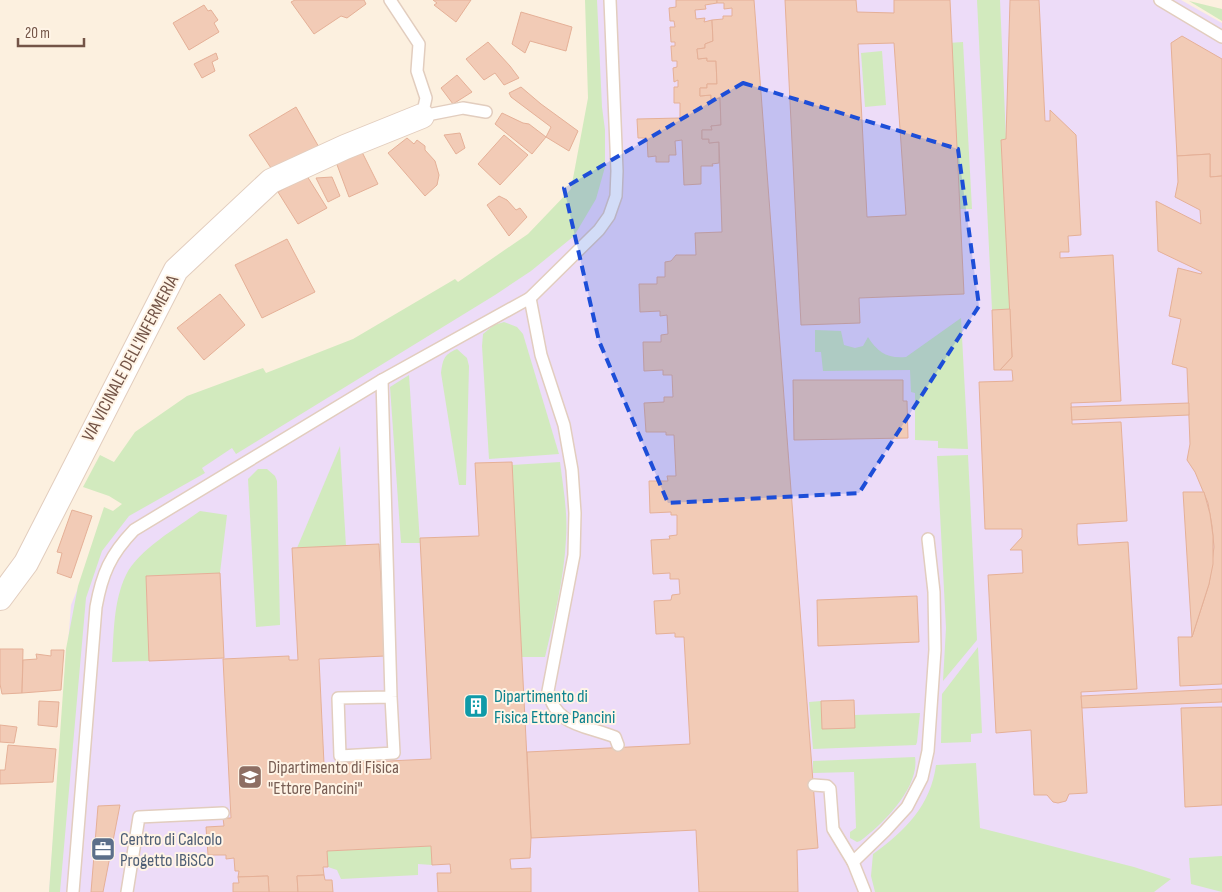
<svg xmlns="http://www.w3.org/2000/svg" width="1222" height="892" font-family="'Sofia Sans Condensed',sans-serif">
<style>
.education{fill:#eddcf8}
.green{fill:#d2eabe}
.building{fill:#f2cbb6;stroke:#e5b097;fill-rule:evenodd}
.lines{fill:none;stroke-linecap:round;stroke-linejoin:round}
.service-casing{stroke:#e2cdbe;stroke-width:14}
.minor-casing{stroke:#e2cdbe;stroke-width:26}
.service{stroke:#fff;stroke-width:11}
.minor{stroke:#fff;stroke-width:24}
.marked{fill:#1d4ed8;fill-opacity:0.2;stroke:#1d4ed8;stroke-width:4;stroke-dasharray:10 6;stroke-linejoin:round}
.labels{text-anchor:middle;stroke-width:4;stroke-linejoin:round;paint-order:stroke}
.street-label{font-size:18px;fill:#735447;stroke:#fff4e6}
.culture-label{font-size:18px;fill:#0d838f;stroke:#fff4e6;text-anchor:start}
.education-label{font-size:18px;fill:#785e54;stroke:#fff4e6;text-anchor:start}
.service-label{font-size:18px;fill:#4e5e75;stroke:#fff4e6;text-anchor:start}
</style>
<rect width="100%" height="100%" fill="#fcf0df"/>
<path class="education" d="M590 0H1181L1222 23V892H49L71 605 105 522 339 383 533 235 574 192 592 96Z"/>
<g class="green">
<path d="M585 0H597L602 107 605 130V167L596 199 574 236 531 271 495 295 236 454 232 448 202 468 205 473 129 516 102 551 86 598 60 892H49L66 649 78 586 104 507 113 511 122 504 109 496 83 487 100 455 114 462 135 432 187 396 263 368 266 373 353 339 455 279 458 282 528 234 571 189 588 98Z"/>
<path d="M977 0H1000L1006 139 1001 140 1010 309 992 310Z"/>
<path d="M1189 1 1222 9V21Z"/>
<path d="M963 42 972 209H957L948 43Z"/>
<path d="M882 51 886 105 865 107 861 53Z"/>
<path d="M961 318 968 449 938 448V441L915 440V393L911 392 910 370 823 371 821 352H815V330L841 331 844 345 855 348 863 346 868 337C877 352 888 359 906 357Z"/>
<path d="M504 322 517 327 523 334 559 454 489 459 482 346 483 334 494 325Z"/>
<path d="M457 349 467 358 469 366 466 485H459L441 373C443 360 443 355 457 349Z"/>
<path d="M409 375 420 543H401L390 387Z"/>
<path d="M340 446 346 546 297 548Z"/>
<path d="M968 455 977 640 943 681 946 628 937 456Z"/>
<path d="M560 462C563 487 568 513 566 539 564 579 554 619 545 657H521L512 465Z"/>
<path d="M258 469H267L275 476 277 481 280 625 256 627 248 479Z"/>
<path d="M200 511 227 515 220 573 146 576 149 661 112 662C114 634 113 602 126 575 138 550 178 527 200 511Z"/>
<path d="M978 647 982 733 971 734V742L941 743 942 694Z"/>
<path d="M821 701 823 729 854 728V715L920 713 917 742 916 745 813 749 809 702Z"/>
<path d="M915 757C920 787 883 824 860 841L857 842 850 838V832L856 828 854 772 813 773V761Z"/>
<path d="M976 763 980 828 1134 867 1171 879 1154 892H875L871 876 873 854C905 831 931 805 936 765Z"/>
<path d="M431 846 432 865 418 864V875L341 879 337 870 328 867 327 851Z"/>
<path d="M1222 856V892L1191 884 1189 858Z"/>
</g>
<g class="building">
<path d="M295 0H364L366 4 347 18 341 16 314 34 291 2Z"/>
<path d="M433 0H471L456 22 434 5 437 3Z"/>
<path d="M676 0H717V3L705 5 706 9 695 10 696 19 705 18 704 22 712 20 713 41 705 44V48L697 49 698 59 707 58V61H716L717 84H707V88H700V96L711 95V99L720 98 721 125 711 126 712 130H702V139H709V143L719 142V163L712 164 713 166H701V184L684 185 682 140 675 141 676 155H669V162H656V156L648 157 647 138H638L637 119 680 118V103H674V87H678V80L674 82 673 68 677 67V61H672L671 46H675V42H671L670 27H675L674 21H670L669 8 676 7Z"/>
<path d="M717 0H754L818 848 797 850 798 892H699L696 830 531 838 527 752 690 744 684 637H675V633L656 634 654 601 671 600 672 595 680 594 679 579H670V573L653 574 651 540 670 539 669 536 677 535V515H671V512L650 513 649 481H668L667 476H676L674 435H666V432H646L644 403 664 402V397H673L672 375H663V370L644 371 643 342H661V335L668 334 667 315 660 316V311L640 312 639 284H657V277H665V262L671 261 676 255H696L695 233 722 232 719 142 709 143V139H702V130H712L711 126 721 125 720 98 711 99V95L700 96V88H707V84H717L716 61H707V58L698 59 697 49 705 48V44L713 41 712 20 723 19V16H732V8L724 9V3H717Z"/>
<path d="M785 0H856L857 12 894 13V0H950L964 294 859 298 860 323 801 325ZM894 43 906 215 867 217 858 44Z"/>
<path d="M1010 0H1039L1045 121H1050V110L1076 135 1081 235 1068 236 1069 252H1060V258L1113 255 1121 401 1071 403 1072 420V424L1121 422 1127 521 1077 524V535L1078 545 1128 542 1137 689 1081 692 1087 793 1069 794 1066 801 1058 803 1053 802 1047 795H1034L1031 730 996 733 988 575 1023 573 1022 550H1010L1022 537V529H985L979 382 1013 381 1012 370H1000L1012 357 1001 140 1006 139Z"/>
<path d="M204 5 208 11 211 10 218 20 214 23 219 32 189 50 173 23Z"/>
<path d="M521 12 572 27 566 51 530 41 525 53 512 44Z"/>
<path d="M1182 36 1222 59V176L1210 177V154L1177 156 1171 43Z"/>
<path d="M488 42 510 66 519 78 504 85 495 73 484 80 466 59Z"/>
<path d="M216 53 218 59 212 62 215 71 202 78 194 64Z"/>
<path d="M457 75 472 92 453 104 441 88Z"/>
<path d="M521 87 541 104 578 131 569 151 546 137 551 127 511 97 509 93Z"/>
<path d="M296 107 320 149 275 174 249 135Z"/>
<path d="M502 113 523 123 529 124 546 137 532 154 495 124Z"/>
<path d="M460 133 465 148 456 154 444 135Z"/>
<path d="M504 135 528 155 500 185 478 164Z"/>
<path d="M407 138 414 144 417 140 425 146V150L435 161 439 175 437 185 425 196 388 153Z"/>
<path d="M361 150 378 184 349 197 336 162Z"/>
<path d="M1210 154V177L1222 176V684L1180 686 1178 637H1192L1209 584 1214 547 1212 526 1208 503 1195 472 1187 460 1190 444 1187 368 1172 364 1181 319 1169 316 1178 268 1201 274 1202 272 1158 251 1156 201 1201 224 1200 210 1175 197 1178 182 1177 156Z"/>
<path d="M307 176 327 208 298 224 278 192Z"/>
<path d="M332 177 340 196 328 202 316 178Z"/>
<path d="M499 196 507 200 516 210 520 208 527 217 509 236 487 205Z"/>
<path d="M287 239 315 292 262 318 235 265Z"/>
<path d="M220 294 245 325 204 360 177 328Z"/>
<path d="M1010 309 1012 357 1000 370H994L992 310Z"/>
<path d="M793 380H903V401H907L908 438 794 440Z"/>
<path d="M1189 403V415L1072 420 1071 407Z"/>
<path d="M512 462 531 838 530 858 510 859 511 869 531 868V892H438L437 873H451L450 864 432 865 431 846 327 851 328 867H323L324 875 297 876 298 892H269L268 876 238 877 239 871H235L234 858 226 859V855H208L206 827 224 826 223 818H231L223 659 289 656V660H298L292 548 379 544 385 656 319 659 324 764 431 759 420 538 479 536 475 463Z"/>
<path d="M1183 492H1204L1210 514 1213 536V564L1209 584 1192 637Z"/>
<path d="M72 510 92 516 71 578 57 573 62 553 57 552Z"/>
<path d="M220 573 224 658 149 661 146 576Z"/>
<path d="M917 596 919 642 818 646 817 600Z"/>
<path d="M0 649H23L22 693 2 694 0 684Z"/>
<path d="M51 650H64L61 690 22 693 23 660 37 659 36 654 51 656Z"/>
<path d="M1222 689V702L1082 708 1081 696Z"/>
<path d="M854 700 855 728 822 729 821 701Z"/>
<path d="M39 701 59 702 57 727 38 725Z"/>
<path d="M1222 707V805L1185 807 1181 708Z"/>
<path d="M0 725 17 727 14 743 0 742Z"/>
<path d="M8 745 56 749 53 782 0 784V770H5Z"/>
<path d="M120 805 103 892H91L98 806Z"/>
<path d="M324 875 325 880H332L333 892H298L297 876Z"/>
<path d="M268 876 269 892H233V883H239L238 877Z"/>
</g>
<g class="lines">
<defs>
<g id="service">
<path d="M390 0 419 44 417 71 426 98 422 116 463 108 486 112"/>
<path d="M1160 0 1222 37"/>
<path d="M530 298 541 355 564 425 572 470 575 513 574 555 548 691C556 727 586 725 615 737L618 745"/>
<path d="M382 380 391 697 394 753 340 756 338 698 391 697"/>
<path d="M814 785 827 786 830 789 833 829 853 862 865 892"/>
<path d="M853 862 885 831 907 807 922 778 928 751 935 650 934 592 928 539"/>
<path d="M73 892 96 607C102 574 110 555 134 530L382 380 530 298 599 230 609 216 616 196 617 171 610 0"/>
<path d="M127 892 139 817 223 813"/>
</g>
<path id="minor" d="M0 598 26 563 176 270 271 181 345 147 422 116"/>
</defs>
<use href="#service" class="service-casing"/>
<use href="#minor" class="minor-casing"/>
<use href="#service" class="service"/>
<use href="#minor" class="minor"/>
</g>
<path class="marked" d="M743 83 958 149 979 306 859 493 668 503 599 341 564 188Z"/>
<defs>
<symbol id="building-square" viewBox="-11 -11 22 22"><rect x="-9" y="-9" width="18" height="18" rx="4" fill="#0f9aa8" stroke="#fff4e6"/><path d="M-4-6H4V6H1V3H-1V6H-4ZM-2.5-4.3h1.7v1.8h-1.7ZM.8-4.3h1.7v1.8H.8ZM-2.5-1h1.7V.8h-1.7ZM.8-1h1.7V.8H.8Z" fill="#fff"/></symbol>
<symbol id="university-square" viewBox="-11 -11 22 22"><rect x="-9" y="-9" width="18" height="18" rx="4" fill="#8d6e63" stroke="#fff4e6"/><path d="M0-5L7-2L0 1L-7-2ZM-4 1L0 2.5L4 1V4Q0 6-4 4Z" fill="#fff"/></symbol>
<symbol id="office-square" viewBox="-11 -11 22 22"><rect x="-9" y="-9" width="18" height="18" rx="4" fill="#5c6f8a" stroke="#fff4e6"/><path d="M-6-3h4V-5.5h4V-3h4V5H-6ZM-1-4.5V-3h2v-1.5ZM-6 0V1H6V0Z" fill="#fff"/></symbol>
</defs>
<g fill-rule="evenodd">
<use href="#building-square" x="462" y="692" width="28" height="28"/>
<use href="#university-square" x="236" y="763" width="28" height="28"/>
<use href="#office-square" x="89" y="835" width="28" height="28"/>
</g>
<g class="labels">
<g class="street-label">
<text transform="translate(130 358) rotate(-62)" y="6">VIA VICINALE DELL'INFERMERIA</text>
</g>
<g class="culture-label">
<text x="494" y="702">Dipartimento di<tspan x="494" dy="21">Fisica Ettore Pancini</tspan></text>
</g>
<g class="education-label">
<text x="268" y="773">Dipartimento di Fisica<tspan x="268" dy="21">"Ettore Pancini"</tspan></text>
</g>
<g class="service-label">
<text x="120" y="845">Centro di Calcolo<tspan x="120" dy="21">Progetto IBiSCo</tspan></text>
</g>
</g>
<path d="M18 38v8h66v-8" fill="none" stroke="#735447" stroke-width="2.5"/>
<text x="25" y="38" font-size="15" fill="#735447" stroke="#fff4e6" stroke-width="4" paint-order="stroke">20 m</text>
</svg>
